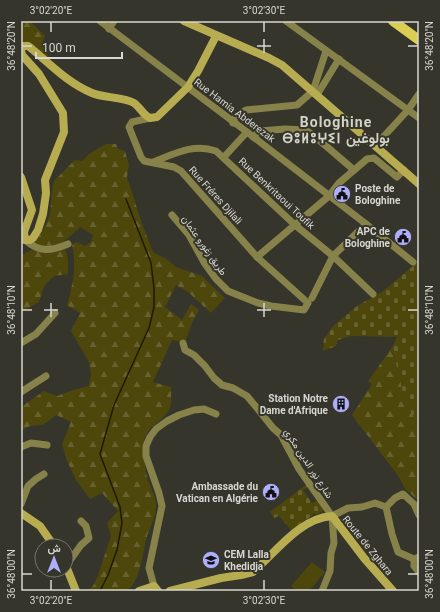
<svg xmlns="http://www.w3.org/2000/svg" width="440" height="612" font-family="Roboto,Vazirmatn,'Noto Sans Tifinagh',sans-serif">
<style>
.forest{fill:url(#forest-firs)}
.cemetery{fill:url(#cemetery-stones)}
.pitch{fill:#4d470b}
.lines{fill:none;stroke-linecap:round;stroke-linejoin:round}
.stream{stroke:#1e1b01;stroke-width:1.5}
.street{stroke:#87824a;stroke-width:7}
.secondary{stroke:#b7ad50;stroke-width:8}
.primary{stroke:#dbce52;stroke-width:10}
.ticks{fill:none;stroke:#d7d7d1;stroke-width:1.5}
.labels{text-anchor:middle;stroke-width:4;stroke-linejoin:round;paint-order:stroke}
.street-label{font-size:10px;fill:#d7d7d1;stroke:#35352c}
.poi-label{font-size:10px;font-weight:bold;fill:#d7d7d1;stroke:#35352c;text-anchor:end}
.district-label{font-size:14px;font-weight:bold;letter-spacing:1px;fill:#d4d3c8;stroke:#35352c}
.neatline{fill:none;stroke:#d7d7d1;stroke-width:1.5}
.ticks-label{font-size:10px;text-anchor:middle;fill:#d7d7d1}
</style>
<defs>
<pattern id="forest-firs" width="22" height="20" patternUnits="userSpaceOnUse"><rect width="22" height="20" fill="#4d470b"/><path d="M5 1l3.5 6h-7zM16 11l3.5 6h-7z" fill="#66612e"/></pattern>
<pattern id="cemetery-stones" width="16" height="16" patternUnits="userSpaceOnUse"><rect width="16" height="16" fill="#4d470b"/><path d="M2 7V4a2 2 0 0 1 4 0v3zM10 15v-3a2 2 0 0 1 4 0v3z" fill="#66612e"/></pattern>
</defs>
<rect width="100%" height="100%" fill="#35352c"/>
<g class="forest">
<path d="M21 21H30L45 36 42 43 50 59 51 64 21 45Z"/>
<path d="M106 144H116L118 149 125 151 129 165 127 177 142 224 153 252 166 259 176 267 202 276 225 298 211 313 188 292 176 285 165 307 182 320 191 304 199 310 192 323 185 342 172 340 153 382 171 387C171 393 172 402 170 408 165 421 146 426 144 441 143 453 145 473 149 483 152 491 157 498 156 507 156 516 150 527 147 536 143 549 141 585 125 591 118 593 95 591 86 591L93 586 97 578 111 536 107 523 118 511 102 493 90 499 76 480 67 461 62 444 71 422 56 415 43 425 30 426 21 430V407L44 391 57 396 70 391 89 386 91 373 89 362 71 331 80 313 67 305C73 284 77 267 72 245L76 242 85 246 91 242 93 235 80 227C68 239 52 255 34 242L43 231 50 215 52 192 54 181 75 160 82 161 89 154Z"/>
<path d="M65 247 68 260V274L54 276 44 286 39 302 21 312V256L31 250C44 253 53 252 65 247Z"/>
<path d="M391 349 414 417 419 427V501L406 490 399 477 352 415 372 384 368 381Z"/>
</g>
<g class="cemetery">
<path d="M419 261V427C413 416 407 404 403 392 399 377 397 363 391 349L397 337 351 336 338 340 336 346 323 351 324 339 333 326 357 306 382 292Z"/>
<path d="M307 484 309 487 303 490 312 503 318 500 325 509 317 515 315 513 292 531 279 516 274 518 270 512Z"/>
</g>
<path class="pitch" d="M312 562 325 572 309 591H297L291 586Z"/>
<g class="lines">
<path class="stream" d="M100 591 108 575 117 550 122 523 120 507 100 454 114 405 149 328 154 307V288L151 263 126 199"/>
<g class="street">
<path d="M100 21 247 132 366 224 413 262"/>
<path d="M286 21 419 118"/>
<path d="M109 29 114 21"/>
<path d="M317 95 339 59"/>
<path d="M150 118 132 122 129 127 141 157 144 161 174 167 181 171 257 257 308 303 304 310 271 306 258 303 228 291 216 279 205 264 189 235 172 215"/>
<path d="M233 123 236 116 246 110 297 105 313 91 326 51"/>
<path d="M253 137 260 131 285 129 305 130 312 134 354 170"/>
<path d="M375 146 408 110 419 94"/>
<path d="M224 157 247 132"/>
<path d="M153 162C174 154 193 143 216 151L295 225 333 256 373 294"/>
<path d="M25 240C40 253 51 251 68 244"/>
<path d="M257 257 329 196 339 183 367 159 374 158 397 177 404 170"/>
<path d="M312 298 333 256 366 224"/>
<path d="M21 343 36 334 55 313"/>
<path d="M183 343 185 350 194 355 205 366 214 378 222 385 233 388 247 396 257 408 273 428 281 435 299 469 332 516"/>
<path d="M21 392 46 376"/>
<path d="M21 447 31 443 47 445"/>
<path d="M21 504 28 486 36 479 44 474"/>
<path d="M386 507 392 534 398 552 414 559 419 557"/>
<path d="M332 516 348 508 362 507 375 503 386 507 395 498 403 494 414 504 419 515"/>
<path d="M414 559V566L419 572"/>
<path d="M66 566 81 545 89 538 86 526 81 521"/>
<path d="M154 586 149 568 162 506 159 493 146 456V446L150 437 156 429 167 421 179 415 194 410 204 409 216 414"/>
<path d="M322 591 330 571 331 553 334 543 332 516"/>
</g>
<g class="secondary">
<path d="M184 21 269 58 282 65 419 184"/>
<path d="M21 177 32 210 24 232 25 240H30L33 238 38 230 43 214 46 193 45 180 64 132 63 113 39 74 22 55 21 50 23 46H28L32 49C51 65 68 83 92 93 103 98 125 97 134 103 140 107 143 115 150 118L157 117 188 87 198 71 216 36"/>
<path d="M21 513 40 526 54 546"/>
<path d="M66 566 76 591"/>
<path d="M139 591 154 586 158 591"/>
<path d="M170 591 221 578 241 575 253 572C276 552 300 518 332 516L364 558 393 591"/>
</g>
<path class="primary" d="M393 21 419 40"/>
</g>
<path class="ticks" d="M51 22V32M264 22V32M264 39V53M22 46H32M257 46H271M408 46H418M51 303V317M264 303V317M22 310H32M44 310H58M257 310H271M408 310H418M22 574H32M408 574H418M51 580V590M264 580V590"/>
<defs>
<symbol id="civic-disc" viewBox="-11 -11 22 22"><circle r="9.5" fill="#aeaefb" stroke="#35352c"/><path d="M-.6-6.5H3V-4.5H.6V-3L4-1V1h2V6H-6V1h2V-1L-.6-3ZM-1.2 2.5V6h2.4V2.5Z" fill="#111"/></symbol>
<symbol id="building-disc" viewBox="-11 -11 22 22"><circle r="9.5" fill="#aeaefb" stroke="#35352c"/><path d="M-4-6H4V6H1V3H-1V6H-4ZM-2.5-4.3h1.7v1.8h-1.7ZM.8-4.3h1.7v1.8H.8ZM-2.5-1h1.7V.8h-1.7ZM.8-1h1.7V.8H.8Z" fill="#111"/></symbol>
<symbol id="school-disc" viewBox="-11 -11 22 22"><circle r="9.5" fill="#aeaefb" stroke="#35352c"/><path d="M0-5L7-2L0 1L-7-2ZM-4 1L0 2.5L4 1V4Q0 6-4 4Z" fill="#111"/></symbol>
</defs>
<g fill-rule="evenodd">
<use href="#civic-disc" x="332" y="184" width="20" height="20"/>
<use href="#civic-disc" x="393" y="227" width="20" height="20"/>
<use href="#building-disc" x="331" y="394" width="20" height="20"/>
<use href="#civic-disc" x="261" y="482" width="20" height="20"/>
<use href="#school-disc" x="201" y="550" width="20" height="20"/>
</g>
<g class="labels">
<g class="street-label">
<text transform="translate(235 110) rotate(37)" y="4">Rue Hamia Abderezak</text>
<text transform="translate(277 193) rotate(43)" y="4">Rue Benkritaoui Toufik</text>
<text transform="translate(216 195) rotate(48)" y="4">Rue Fréres Djilali</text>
<text transform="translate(205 245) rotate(55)" y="4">طريق زغورو عثمان</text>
<text transform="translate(309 463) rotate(57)" y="4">شارع نور الدين مكري</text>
<text transform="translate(368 545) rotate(51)" y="4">Route de Zghara</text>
</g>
<g class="poi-label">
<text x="355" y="192" text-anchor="start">Poste de<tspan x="355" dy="12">Bologhine</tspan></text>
<text x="390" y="235">APC de<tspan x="390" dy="12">Bologhine</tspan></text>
<text x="328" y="402">Station Notre<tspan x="328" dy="12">Dame d'Afrique</tspan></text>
<text x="258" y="490">Ambassade du<tspan x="258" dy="12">Vatican en Algérie</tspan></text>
<text x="224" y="558" text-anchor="start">CEM Lalla<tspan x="224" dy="12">Khedidja</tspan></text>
</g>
<g class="district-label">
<text x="336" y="127">Bologhine<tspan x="336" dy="16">ⴱⵓⵍⵓⵖⵉⵏ بولوغين</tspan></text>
</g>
</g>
<rect width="440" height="612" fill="none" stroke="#35352c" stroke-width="44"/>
<g transform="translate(54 558)"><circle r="19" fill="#35352c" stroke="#76766e"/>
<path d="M0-3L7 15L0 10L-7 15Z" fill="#aeaefb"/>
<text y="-6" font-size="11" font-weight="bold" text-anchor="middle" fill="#d7d7d1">ش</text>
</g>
<path d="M36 52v6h86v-6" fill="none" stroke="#d7d7d1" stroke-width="2"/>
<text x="42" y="52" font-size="12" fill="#d7d7d1" stroke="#35352c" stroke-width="3" paint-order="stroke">100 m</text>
<rect x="22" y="22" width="396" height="568" class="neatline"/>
<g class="ticks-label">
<text x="51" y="14">3°02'20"E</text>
<text x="264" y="14">3°02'30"E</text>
<text transform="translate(11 46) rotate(-90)" y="4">36°48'20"N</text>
<text transform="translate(429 46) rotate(-90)" y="4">36°48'20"N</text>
<text transform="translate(11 310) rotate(-90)" y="4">36°48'10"N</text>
<text transform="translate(429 310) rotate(-90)" y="4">36°48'10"N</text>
<text transform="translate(11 574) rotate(-90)" y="4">36°48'00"N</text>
<text transform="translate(429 574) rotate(-90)" y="4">36°48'00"N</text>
<text x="51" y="604">3°02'20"E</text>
<text x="264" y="604">3°02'30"E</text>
</g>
</svg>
